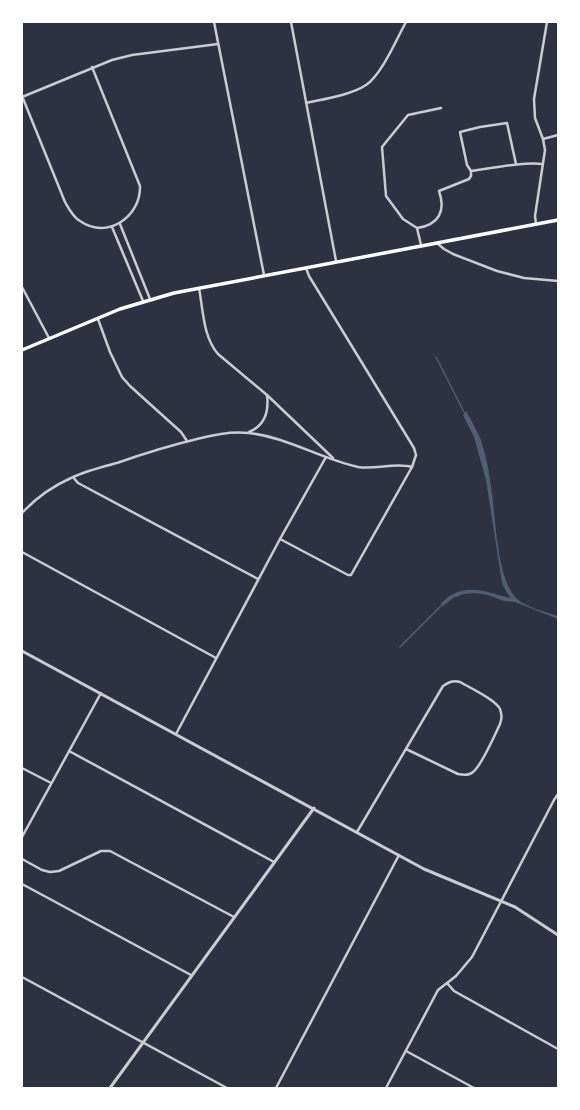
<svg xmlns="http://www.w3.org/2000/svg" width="580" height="1110" font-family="'Space Grotesk',sans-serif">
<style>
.water{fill:#4f5d75}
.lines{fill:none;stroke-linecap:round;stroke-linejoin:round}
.stream{stroke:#4f5d75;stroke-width:1.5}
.minor{stroke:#caccd0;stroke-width:2.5}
.tertiary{stroke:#caccd0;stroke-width:3}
.secondary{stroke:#fff;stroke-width:3.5}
</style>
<rect width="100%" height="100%" fill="#2d3142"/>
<path class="water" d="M466 411C471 420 476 429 480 438 485 451 488 466 490 480 496 511 495 575 516 598 525 607 546 612 558 616V619L515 602 504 601 488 595 475 593 464 594 453 598 443 606 441 604C444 601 448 596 453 594 472 584 492 594 511 598L507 593 502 583 486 480 474 437 463 415Z"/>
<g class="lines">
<g class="stream">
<path d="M436 357 465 414"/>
<path d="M400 647 442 605"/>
</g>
<g class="minor">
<path d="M214 22 264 275"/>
<path d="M291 22 336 261"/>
<path d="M22 96 65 202C69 209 73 217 80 221 107 240 141 217 140 186L92 67"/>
<path d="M22 97 112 60 132 55 218 44"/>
<path d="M306 103C324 99 351 95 366 85 382 74 396 40 406 22"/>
<path d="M543 139 558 135"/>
<path d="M471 171 467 165 460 132 480 127 507 123 516 164"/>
<path d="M120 224 150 299"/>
<path d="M536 224 535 216 545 150 543 139 535 118 534 99 547 22"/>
<path d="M112 227 143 301"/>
<path d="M417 228C439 225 446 211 439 191L469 179 471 176V171C495 168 519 162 543 164"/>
<path d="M437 243 444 249 453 254 497 271 524 278 558 281"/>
<path d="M421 245 417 228 403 219 386 196 382 147 408 115 441 108"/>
<path d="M22 287 49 338"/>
<path d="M199 288C203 309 203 337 218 354L267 395 333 458"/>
<path d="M98 319 110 352 122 377 130 386 181 432 187 441"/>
<path d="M249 432C266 425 269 411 267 395"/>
<path d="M73 477 78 483 258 579"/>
<path d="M22 513C35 499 53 486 71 478 85 471 102 467 117 463 145 453 172 445 201 438 216 434 233 431 249 433 287 437 321 459 358 467 376 470 395 462 412 467"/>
<path d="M280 539 348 575H351L412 467 416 455 414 448 309 276 306 268"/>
<path d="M22 552 216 658"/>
<path d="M176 734 280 539 326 457"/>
<path d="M69 751 274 862"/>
<path d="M22 768 51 783"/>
<path d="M357 832 443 686C449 682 453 680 460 682 470 688 495 699 500 709 502 714 502 719 500 724 495 735 481 766 473 772 469 776 463 775 458 774L406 749"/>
<path d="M22 837 101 693"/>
<path d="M22 859 42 870 50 872 59 871 101 851H110L234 917"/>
<path d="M22 884 191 975"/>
<path d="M22 977 227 1088"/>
<path d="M447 983 454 991 558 1049"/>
<path d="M406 1051 474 1088"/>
<path d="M276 1088 399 855"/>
<path d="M386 1088 438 990 456 976 472 957 554 800 558 794"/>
</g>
<g class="tertiary">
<path d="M22 651 424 869 515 907 558 935"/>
<path d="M110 1088 314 808"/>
</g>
<path class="secondary" d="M22 350 120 309 174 293 558 220"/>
</g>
<rect width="580" height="1110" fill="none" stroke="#ffffff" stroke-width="46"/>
</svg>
